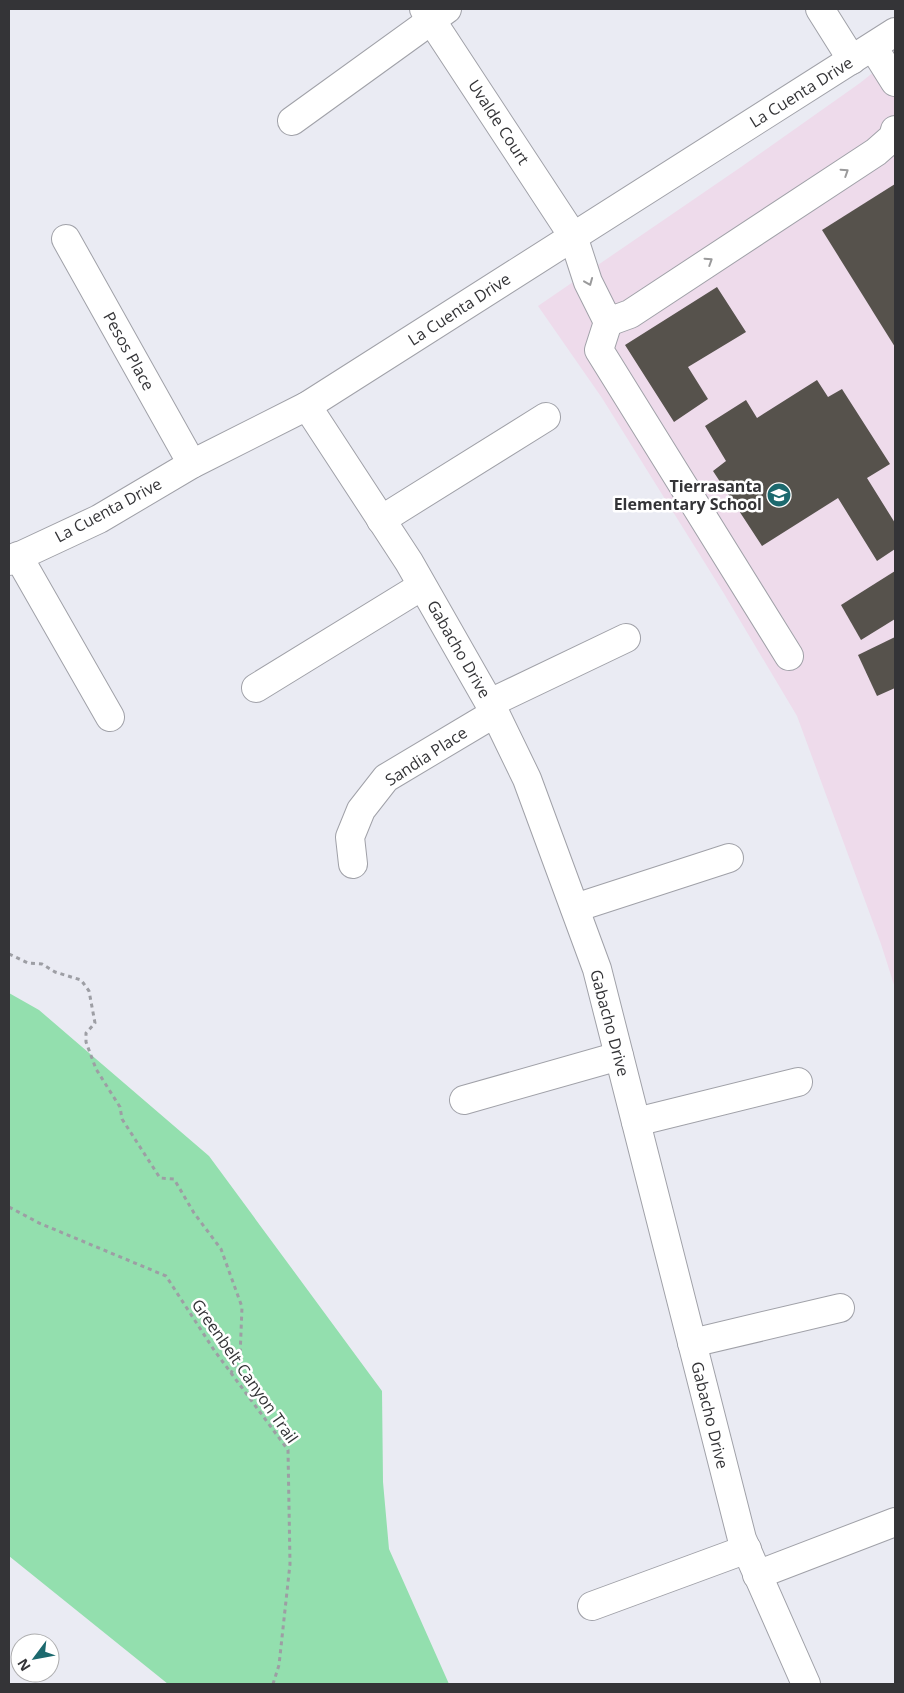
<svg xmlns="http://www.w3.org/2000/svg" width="904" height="1693" font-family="'Open Sans',sans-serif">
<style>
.education{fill:#eedbeb}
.green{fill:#93dfae}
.building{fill:#56524c}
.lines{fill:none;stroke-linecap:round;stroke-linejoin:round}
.minor-casing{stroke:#a0a1a8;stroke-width:30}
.path{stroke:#9d9ea4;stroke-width:3;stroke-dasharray:4 4;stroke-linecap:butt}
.minor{stroke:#fff;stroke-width:28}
.oneway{stroke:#9a9a9b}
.labels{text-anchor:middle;stroke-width:5;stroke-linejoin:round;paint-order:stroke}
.street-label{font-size:16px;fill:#343437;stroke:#fff}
.poi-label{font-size:16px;font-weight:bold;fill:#343437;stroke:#fff;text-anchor:end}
</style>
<rect width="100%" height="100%" fill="#eaebf3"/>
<path class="education" d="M895 55V988L881 944 797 716 723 592 602 398 538 306 741 167 860 83Z"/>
<path class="green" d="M9 993 39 1010 209 1156 382 1391 383 1482 389 1549 449 1684H168L9 1556Z"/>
<g class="building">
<path d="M895 184V347L822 230Z"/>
<path d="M717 287 746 332 688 367 708 399 674 422 625 345Z"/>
<path d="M817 380 828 397 842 389 890 464 867 478 895 523V549L877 561 838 498 762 546 713 471 726 461 705 426 746 400 757 418Z"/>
<path d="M895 571V619L861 640 841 605Z"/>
<path d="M895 637V688L877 696 858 655Z"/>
</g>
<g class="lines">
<defs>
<g id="minor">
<path d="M424 9 573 236 588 282 608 322 630 314 876 152 893 137 895 130"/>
<path d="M820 9 852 60"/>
<path d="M873 47 895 82"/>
<path d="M292 121 447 9"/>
<path d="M66 239 192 464"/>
<path d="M608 322 599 350 789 656"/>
<path d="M307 406 409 562 495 713 527 779 597 969 742 1539 806 1684"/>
<path d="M381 520 546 417"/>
<path d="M18 556 110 717"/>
<path d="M9 561 99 519 192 464 307 406 895 32"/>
<path d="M256 688 422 586"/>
<path d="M490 703 626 638"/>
<path d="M353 864 350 837 361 810 386 778 495 713"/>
<path d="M575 908 729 858"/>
<path d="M464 1100 619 1056"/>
<path d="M636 1122 798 1082"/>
<path d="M692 1343 840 1308"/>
<path d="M757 1575 895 1522"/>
<path d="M592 1606 747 1549"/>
</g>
</defs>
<use href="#minor" class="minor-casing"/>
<g class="path">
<path d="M9 954 28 963 42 964 55 972 81 980 89 991 95 1023 86 1033V1042L96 1069 120 1107 122 1119 160 1178 174 1179 194 1213 221 1249 242 1307 240 1357 231 1373"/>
<path d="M9 1207 39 1223 166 1276 214 1350 288 1450 290 1564 279 1665 273 1684"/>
</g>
<use href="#minor" class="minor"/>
</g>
<defs><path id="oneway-chevron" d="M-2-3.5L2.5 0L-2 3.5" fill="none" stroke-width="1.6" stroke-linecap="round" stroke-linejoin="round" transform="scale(1.25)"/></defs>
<g class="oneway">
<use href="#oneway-chevron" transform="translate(845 172) rotate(-33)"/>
<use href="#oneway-chevron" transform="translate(709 261) rotate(-33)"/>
<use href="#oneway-chevron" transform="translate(589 282) rotate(68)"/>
</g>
<defs>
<symbol id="school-disc" viewBox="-11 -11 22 22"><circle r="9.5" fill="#1c696e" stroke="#fff"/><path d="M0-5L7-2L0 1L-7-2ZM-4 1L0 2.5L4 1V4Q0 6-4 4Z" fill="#fff"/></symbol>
</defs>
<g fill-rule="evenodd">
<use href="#school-disc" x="765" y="481" width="28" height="28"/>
</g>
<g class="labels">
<g class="street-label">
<text transform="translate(801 92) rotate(-32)" y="6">La Cuenta Drive</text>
<text transform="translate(499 122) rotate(57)" y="6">Uvalde Court</text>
<text transform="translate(459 309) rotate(-33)" y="6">La Cuenta Drive</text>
<text transform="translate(129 351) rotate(61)" y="6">Pesos Place</text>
<text transform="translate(108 510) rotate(-28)" y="6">La Cuenta Drive</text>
<text transform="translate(459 649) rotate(60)" y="6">Gabacho Drive</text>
<text transform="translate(426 756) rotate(-33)" y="6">Sandia Place</text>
<text transform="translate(610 1023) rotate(75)" y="6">Gabacho Drive</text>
<text transform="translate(245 1371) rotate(55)" y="6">Greenbelt Canyon Trail</text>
<text transform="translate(710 1415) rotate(76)" y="6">Gabacho Drive</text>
</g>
<g class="poi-label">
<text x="762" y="492">Tierrasanta<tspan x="762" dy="18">Elementary School</tspan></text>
</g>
</g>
<rect width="904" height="1693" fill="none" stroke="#343437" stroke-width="20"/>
<g transform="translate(35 1658) rotate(238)"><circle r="24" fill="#ffffff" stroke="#aeaeaf"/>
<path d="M0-4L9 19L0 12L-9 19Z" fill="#1c696e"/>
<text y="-8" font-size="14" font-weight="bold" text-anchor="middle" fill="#343437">N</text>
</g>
</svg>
